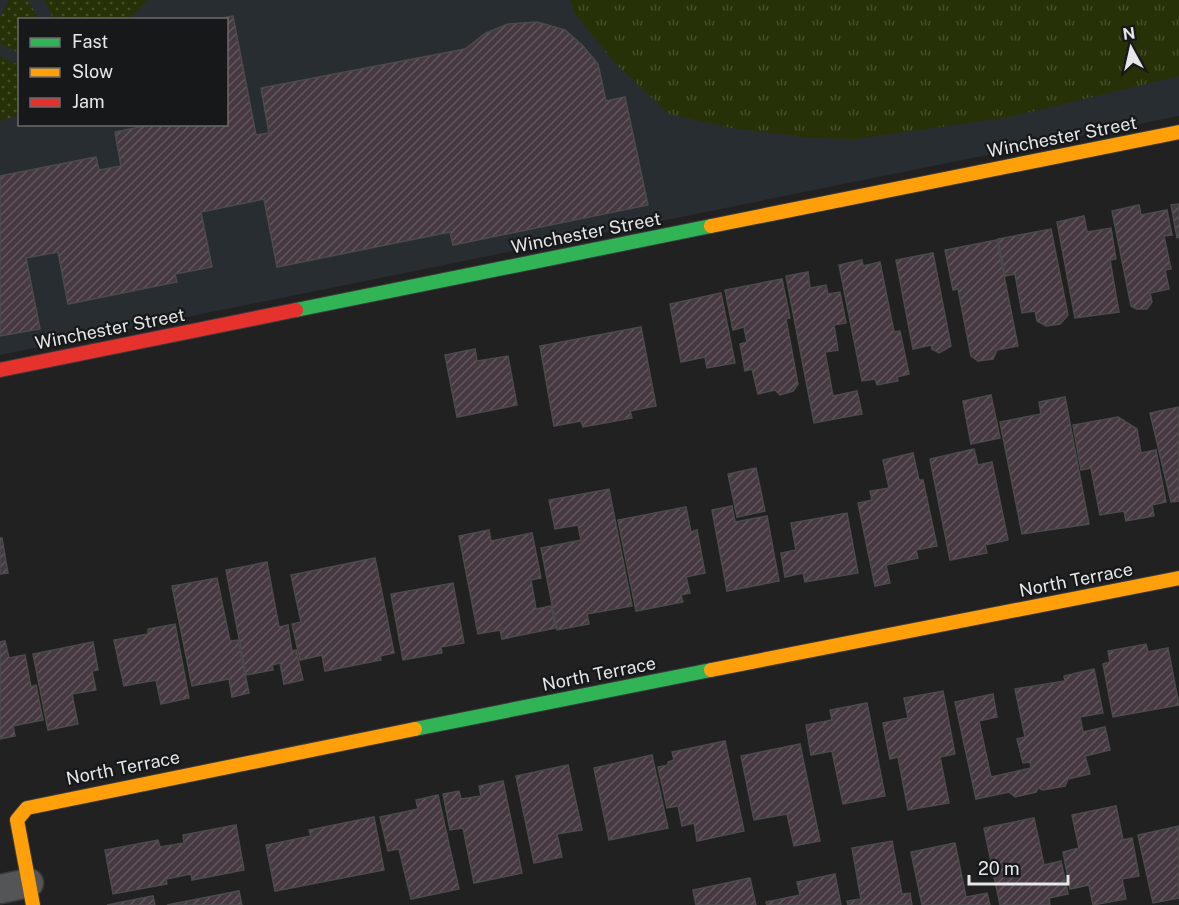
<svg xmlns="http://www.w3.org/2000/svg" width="1179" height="905" font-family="'Public Sans',sans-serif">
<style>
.built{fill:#282d32;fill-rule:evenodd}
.grass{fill:url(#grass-dots)}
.park{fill:url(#park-tufts)}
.building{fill:url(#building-hatch);stroke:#4b4b4c;stroke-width:1.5}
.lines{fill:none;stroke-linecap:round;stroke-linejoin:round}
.street-casing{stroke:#3a3b3c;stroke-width:31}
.fast-casing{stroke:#3a3b3c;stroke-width:16}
.slow-casing{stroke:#3a3b3c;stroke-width:16}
.jam-casing{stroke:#3a3b3c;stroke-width:16}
.street{stroke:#545556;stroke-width:28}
.fast{stroke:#30b455;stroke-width:14}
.slow{stroke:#ff9f0a;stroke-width:14}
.jam{stroke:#e5322d;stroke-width:14}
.labels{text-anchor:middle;stroke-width:4.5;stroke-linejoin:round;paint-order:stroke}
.street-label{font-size:18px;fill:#e6e7e8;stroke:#16181a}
</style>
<defs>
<pattern id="grass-dots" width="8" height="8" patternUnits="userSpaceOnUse" patternTransform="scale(1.5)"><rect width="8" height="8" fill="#273107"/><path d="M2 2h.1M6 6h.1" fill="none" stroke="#464f2b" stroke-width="1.8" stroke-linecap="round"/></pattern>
<pattern id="park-tufts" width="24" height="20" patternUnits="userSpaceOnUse" patternTransform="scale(1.5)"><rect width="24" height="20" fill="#273107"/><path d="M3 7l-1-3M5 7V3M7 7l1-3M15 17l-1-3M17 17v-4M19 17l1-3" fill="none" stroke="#464f2b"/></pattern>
<pattern id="building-hatch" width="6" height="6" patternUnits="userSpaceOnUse" patternTransform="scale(1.5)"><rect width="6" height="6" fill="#463942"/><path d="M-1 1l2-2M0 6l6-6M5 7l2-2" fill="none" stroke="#61565d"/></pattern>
</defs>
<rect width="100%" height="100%" fill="#212122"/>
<path class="built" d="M0 0H1179V116L0 355ZM20 20H226V124H20Z"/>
<g class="grass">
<path d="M9 0H28L39 19 20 20 19 53 0 44V18Z"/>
<path d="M44 0H146L147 1 128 19 54 20Z"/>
<path d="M0 56 20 66 19 115 0 121Z"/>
</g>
<path class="park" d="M570 0H1179V76L1010 117 856 139 812 138 731 128 669 114 614 62 575 14Z"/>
<g class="building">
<path d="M233 16 256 135 269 133 261 88 465 49 486 33 508 24 537 22 565 30 583 46 598 64 606 101 625 97 648 205 453 245 450 232 277 267 264 199 201 212 212 267 175 274 177 282 68 304 58 252 26 258 40 329 0 336V176L96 157 99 170 121 166 115 132 154 124H226V20H215Z"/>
<path d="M1179 204V237L1177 238 1171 205Z"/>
<path d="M1139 205 1141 215 1167 210 1172 235 1164 236 1171 269 1165 270 1169 289 1150 293 1152 302 1147 309H1137L1131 306 1112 211Z"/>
<path d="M1084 216 1087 232 1111 228 1116 259 1110 260 1119 312 1075 318 1057 222Z"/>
<path d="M1051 229 1068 315 1060 324 1046 326 1037 321 1035 311 1022 313 1015 274 1005 276 998 239Z"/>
<path d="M997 240 1018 346 997 350 993 359 978 361 971 356 958 289 953 290 945 250Z"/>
<path d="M933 253 951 346 939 353 932 349 931 345 913 349 896 260Z"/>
<path d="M862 260 863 266 880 262 894 332 900 331 909 374 897 377 898 381 877 385 875 379 862 381 839 265Z"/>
<path d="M808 272 810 288 826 285 828 294 840 292 846 323 834 325 838 350 825 352 833 396 857 391 862 414 814 423 786 276Z"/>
<path d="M782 279 790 318 786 319 798 384 793 391 780 395 775 390 758 394 752 369 745 371 740 344 747 342 744 327 733 330 725 290Z"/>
<path d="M721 293 735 363 707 368 705 357 681 362 670 304Z"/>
<path d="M641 327 656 406 630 411 632 418 583 427 581 421 554 426 540 346Z"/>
<path d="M475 349 477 361 508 356 517 405 457 417 445 355Z"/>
<path d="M991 395 1000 438 971 444 963 401Z"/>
<path d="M1065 397 1089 524 1022 534 1000 422 1041 414 1039 402Z"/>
<path d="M1179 407V501L1171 502 1150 413Z"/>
<path d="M1118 417 1137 429 1141 453 1156 450 1166 502 1152 505 1154 516 1126 521 1124 511 1100 515 1091 468 1081 470 1073 425Z"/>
<path d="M974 449 978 465 992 462 1008 540 985 545 987 553 950 560 930 459Z"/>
<path d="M913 453 919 480H923L937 546 916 550 918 558 886 565 890 583 875 586 858 503 872 500 870 491 889 488 883 460Z"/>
<path d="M756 468 765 511 737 517 728 474Z"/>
<path d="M609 489 632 606 587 614 589 624 557 630 541 548 581 540 578 525 555 529 549 500Z"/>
<path d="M732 506 735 522 767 516 779 581 727 591 712 510Z"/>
<path d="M686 507 691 532 697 530 705 573 686 577 690 593 681 595 683 602 636 611 618 520Z"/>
<path d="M847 513 858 573 805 582 803 573 785 577 781 553 796 550 791 523Z"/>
<path d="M489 530 491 541 532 533 541 578 531 580 536 609 551 606 556 628 502 639 500 630 478 634 459 536Z"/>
<path d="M0 538H2L8 573 0 574Z"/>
<path d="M375 558 394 653 380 656 381 660 325 671 322 655 300 660 292 624 301 622 291 575Z"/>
<path d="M267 562 279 627 288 625 292 651 296 650 303 680 284 684 280 663 272 665 273 670 246 675 226 570Z"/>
<path d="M217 578 230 641 238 640 249 693 232 697 229 679 192 686 172 586Z"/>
<path d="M453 583 464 643 441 647 442 653 403 660 391 594Z"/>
<path d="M175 624 189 698 161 704 156 680 124 686 114 640 148 634V629Z"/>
<path d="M5 641 9 658 25 655 31 687 36 685 43 720 13 726 15 736 0 739V642Z"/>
<path d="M93 642 98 670 92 671 96 690 72 694 78 724 48 730 33 654Z"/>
<path d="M1146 644 1148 652 1168 648 1179 705 1113 717 1103 664 1110 662 1108 651Z"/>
<path d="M1094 669 1103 713 1080 717 1083 732 1105 727 1110 750 1085 756 1090 774 1068 779 1065 786 1043 790 1038 788 1036 792 1015 797 1009 792 976 799 955 702 993 694 997 717 979 721 991 777 1031 768 1030 762 1023 763 1017 739 1025 737 1015 689 1065 681 1064 676Z"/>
<path d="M943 691 955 754 940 757 949 803 908 810 898 757 890 759 883 723 908 718 904 698Z"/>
<path d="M867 703 885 796 843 804 832 751 811 755 806 725 832 720 830 710Z"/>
<path d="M725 741 744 831 697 841 694 823 682 826 678 806 667 808 658 767 668 765V762L674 760 672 752Z"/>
<path d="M800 744 820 841 794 846 787 814 754 820 741 756Z"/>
<path d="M652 755 668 828 609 840 594 768Z"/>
<path d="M568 765 582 830 557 834 562 857 534 863 516 776Z"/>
<path d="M503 781 522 873 474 883 463 828 450 830 443 794 459 791 461 799 481 796 479 786Z"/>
<path d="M438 795 459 889 411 899 399 849 388 851 380 817 418 809 416 800Z"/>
<path d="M1116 806 1123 840 1132 838 1139 876 1122 879 1126 899 1093 905 1089 885 1070 889 1063 852 1079 848 1072 815Z"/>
<path d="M374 817 384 870 275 891 266 845 311 836 309 830Z"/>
<path d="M1034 818 1044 865 1061 861 1068 894 1049 898 1050 905H1000L984 828Z"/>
<path d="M236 825 244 870 192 880 191 874 166 879 167 884 113 894 105 850 158 840 160 847 184 843 183 835Z"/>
<path d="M1179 826V898L1153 903 1138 835Z"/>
<path d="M892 841 902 894 910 893 912 905H848L847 901 861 899 852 848Z"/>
<path d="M955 843 966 897 987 893 990 905H922L911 852Z"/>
<path d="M835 874 841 905H767L766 902 800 895 797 882Z"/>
<path d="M750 878 756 905H696L693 890Z"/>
<path d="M239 891 242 905H167Z"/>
<path d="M153 896 155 905H107Z"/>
</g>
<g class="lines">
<defs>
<path id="street" d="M0 889 29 883"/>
<g id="fast">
<path d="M296 310 711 226"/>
<path d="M415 729 711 670"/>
</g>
<g id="slow">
<path d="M711 226 1179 132"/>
<path d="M711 670 1179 578"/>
<path d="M33 905 17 820 27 808 415 729"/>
</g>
<path id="jam" d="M0 370 296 310"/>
</defs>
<use href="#street" class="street-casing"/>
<use href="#fast" class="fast-casing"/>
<use href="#slow" class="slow-casing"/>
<use href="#jam" class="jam-casing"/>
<use href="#street" class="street"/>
<use href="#fast" class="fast"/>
<use href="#slow" class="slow"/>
<use href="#jam" class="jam"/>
</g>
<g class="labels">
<g class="street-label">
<text transform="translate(1062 137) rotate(-11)" y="6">Winchester Street</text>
<text transform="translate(586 233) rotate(-11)" y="6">Winchester Street</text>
<text transform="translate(110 329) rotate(-11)" y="6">Winchester Street</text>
<text transform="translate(1076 580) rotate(-11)" y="6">North Terrace</text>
<text transform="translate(599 674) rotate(-11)" y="6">North Terrace</text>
<text transform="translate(123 768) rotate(-11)" y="6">North Terrace</text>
</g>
</g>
<rect x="18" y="18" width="210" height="108" fill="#16181a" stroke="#696b6c" stroke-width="1.5"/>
<rect x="30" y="38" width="30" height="9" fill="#30b455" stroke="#696b6c" stroke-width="1.5"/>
<text x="72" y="48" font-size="18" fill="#e6e7e8">Fast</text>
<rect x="30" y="68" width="30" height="9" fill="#ff9f0a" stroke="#696b6c" stroke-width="1.5"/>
<text x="72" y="78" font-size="18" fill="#e6e7e8">Slow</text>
<rect x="30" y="98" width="30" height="9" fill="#e5322d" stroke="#696b6c" stroke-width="1.5"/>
<text x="72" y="108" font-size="18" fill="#e6e7e8">Jam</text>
<g transform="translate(1131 48) rotate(352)" stroke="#16181a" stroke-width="4.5" paint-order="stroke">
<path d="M0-4.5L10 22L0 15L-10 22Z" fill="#e6e7e8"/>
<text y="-9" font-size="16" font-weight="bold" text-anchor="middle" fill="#e6e7e8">N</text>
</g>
<path d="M969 875v9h99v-9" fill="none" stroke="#e6e7e8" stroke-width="3"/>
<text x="978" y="875" font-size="18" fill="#e6e7e8" stroke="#16181a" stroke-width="4.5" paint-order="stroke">20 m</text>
</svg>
